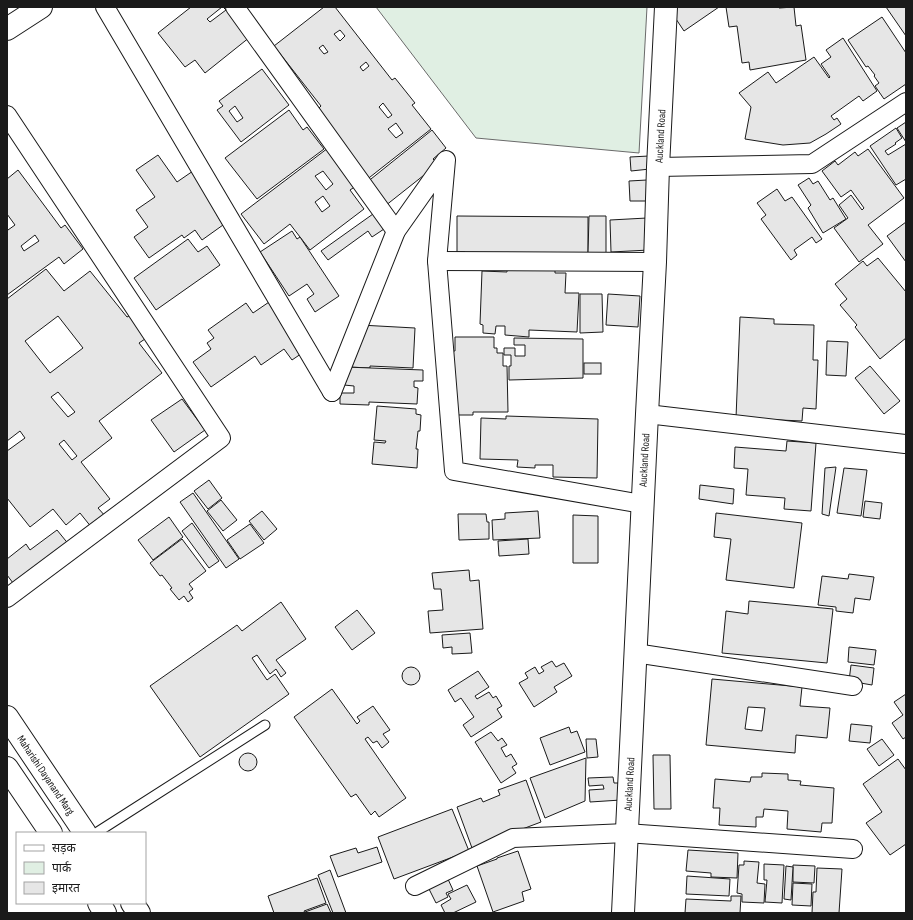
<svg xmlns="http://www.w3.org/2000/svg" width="913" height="920" font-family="'Sofia Sans Condensed','Noto Sans Devanagari',sans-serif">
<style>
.green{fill:#e0efe3;stroke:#6a6a6a}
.building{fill:#e6e6e6;stroke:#1a1a1a;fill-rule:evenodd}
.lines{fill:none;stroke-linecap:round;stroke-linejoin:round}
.lane-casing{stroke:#1a1a1a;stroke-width:11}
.street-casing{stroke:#1a1a1a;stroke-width:20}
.secondary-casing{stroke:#1a1a1a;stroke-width:24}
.lane{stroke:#fff;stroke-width:9}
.street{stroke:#fff;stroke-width:18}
.secondary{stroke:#fff;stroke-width:22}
.labels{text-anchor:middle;stroke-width:3;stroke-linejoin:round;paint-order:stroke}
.street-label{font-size:11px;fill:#1a1a1a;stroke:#fff}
</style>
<rect width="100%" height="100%" fill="#fff"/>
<path class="green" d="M376 7H647L639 153 476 138Z"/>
<g class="building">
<path d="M191 7H222L207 19 210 22 226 10 223 7H227L250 37 205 73 195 60 185 67 158 33Z"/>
<path d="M324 7H335L392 80 395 78 415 103 412 105 431 129 365 181 316 111 321 106 274 46ZM340 30 345 36 340 41 334 34ZM323 45 328 52 324 54 319 48ZM366 62 369 66 363 71 360 67ZM383 103 392 115 388 118 379 107ZM396 123 403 133 396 138 388 129Z"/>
<path d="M676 7H719L684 31 672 13Z"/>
<path d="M726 7H779V8L794 7 796 26 801 25 806 60 750 70 749 62 742 63 737 26 729 27Z"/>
<path d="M886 7H906V36Z"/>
<path d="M882 17 906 53V84L884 99 875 86 879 83 874 76 875 75 868 66 866 67 848 40Z"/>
<path d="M843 38 877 91 863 101 859 96 831 116 834 120 837 118 841 124 826 134 810 143 783 145 745 139 751 107 739 93 768 72 776 83 814 57 829 78 830 77 821 64 831 57 826 50Z"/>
<path d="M262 69 289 105 241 142 217 110 223 106 219 101ZM235 106 243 118 237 122 229 111Z"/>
<path d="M289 110 303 130 307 127 324 149 257 199 225 158Z"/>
<path d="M906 122V142L897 128Z"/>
<path d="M896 128 902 138 895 143 896 144 885 151 888 155 906 144V179L896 185 870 146Z"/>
<path d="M432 130 446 148 433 159 438 164 385 206 366 183Z"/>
<path d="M328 148 356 186 350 190 364 209 310 250 290 224 264 244 241 214ZM323 171 333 184 326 190 315 176ZM323 196 330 206 322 212 315 202Z"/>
<path d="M868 149 904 198 868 225 883 244 859 262 834 228 848 218 839 205 851 195 862 210 864 208 851 190 841 197 822 171 835 161 838 165 855 152 858 156Z"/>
<path d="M158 155 177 182 193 171 222 212 217 215 223 225 202 240 195 230 184 238 182 235 149 258 134 237 148 227 136 210 155 197 136 170Z"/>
<path d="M649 156 650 169 631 171 630 157Z"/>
<path d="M18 170 61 228 65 225 83 249 64 264 59 257 7 295V229L8 230 15 225 7 214V179ZM35 235 39 241 24 251 21 246Z"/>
<path d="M809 178 813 184 818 181 830 200 833 198 846 219 823 233 808 208 811 205 798 185Z"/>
<path d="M647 180V201H630L629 181Z"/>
<path d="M777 189 785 201 792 197 822 239 816 243 812 237 794 250 797 255 791 260 761 219 766 215 757 203Z"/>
<path d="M373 214 384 229 372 237 368 231 328 260 321 251Z"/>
<path d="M457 216 588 217V257H465V252H457Z"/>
<path d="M589 216H606V254H588Z"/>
<path d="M647 218 649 250 611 252 610 220Z"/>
<path d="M906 222V262L887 236Z"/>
<path d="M292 231 297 239 300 237 339 296 315 312 307 299 314 294 307 284 289 296 260 252Z"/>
<path d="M188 239 198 252 207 246 220 265 156 310 134 278Z"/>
<path d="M878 258 906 292V338L880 359 855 327 857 325 840 305 847 299 835 284 863 261 867 266Z"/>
<path d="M507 262 555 264V273H566L565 293H579L577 332 529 330V337L505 335V326H496L495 334 483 333V325L480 324 482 271 507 272Z"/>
<path d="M46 269 64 291 90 271 127 317 131 315 148 337 139 343 162 373 99 421 112 438 81 462 110 499 98 508 106 517 92 528 80 513 66 525 53 509 30 527 7 498V451L25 438 20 431 7 441V299ZM58 316 83 348 50 373 25 341ZM58 392 75 412 68 417 51 397ZM64 440 77 456 72 460 59 444Z"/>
<path d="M580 294H602L603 332 580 333Z"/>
<path d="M608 294 640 296 638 327 606 325Z"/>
<path d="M272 300 314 345 292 360 284 349 261 365 255 356 211 387 193 362 211 349 207 343 214 338 208 330 246 303 253 313Z"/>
<path d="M740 317 774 319V324L814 325 813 360H818L816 409 803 408 802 421 736 418Z"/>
<path d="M360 325 415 328 413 368 370 366V368L349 367Z"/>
<path d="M455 337H494V348H497V353H503V366H507L508 412H473V415H452V351H455Z"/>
<path d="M514 338 583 339V378L509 380V366H511V355H504V348H515V356H525V345H514Z"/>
<path d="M827 341 848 342 846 376 826 375Z"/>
<rect x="584" y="363" width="17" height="11"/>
<path d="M870 366 900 401 884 414 855 378Z"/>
<path d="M345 367 423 370V381H414V387L418 388 417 404 369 402V405L340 404V393H354V386L344 385Z"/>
<path d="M182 399 205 430 174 452 151 420Z"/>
<path d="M377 406 416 409V414L421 415 420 431H418L416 449H418L417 468 372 464 374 442 385 443 386 441 374 440Z"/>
<path d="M506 416 598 419 597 478 553 477V465H535V468L517 467 518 460 480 459 481 418 506 419Z"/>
<path d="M787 441 816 443 811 511 784 509 785 498 746 495 748 469 734 468 735 447 786 451Z"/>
<path d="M836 467 829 516 822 514 825 468Z"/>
<path d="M844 468 867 470 861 516 837 513Z"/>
<path d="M209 480 222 498 208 509 194 491Z"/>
<path d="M700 485 734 489 733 504 699 499Z"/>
<path d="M193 493 239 559 226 568 180 502Z"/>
<path d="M221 500 237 520 223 531 207 511Z"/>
<path d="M865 501 882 503 880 519 863 517Z"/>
<path d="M262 511 277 529 264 540 249 521Z"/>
<path d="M538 511 540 538 493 540 492 520 505 519V513Z"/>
<path d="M716 513 802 523 794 588 726 580 731 539 714 537Z"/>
<path d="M458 514H486L487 522H489V539L459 540Z"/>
<path d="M573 515 598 516V563H573Z"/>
<path d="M169 517 183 537 153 560 138 540Z"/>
<path d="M192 523 219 561 209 568 182 531Z"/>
<path d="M250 524 264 543 240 559 227 540Z"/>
<path d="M57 530 70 546 16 587 7 575V559L26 544 30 550Z"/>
<path d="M182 539 206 571 189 584 193 589 189 592 193 598 188 602 184 596 179 600 170 589 172 588 162 575 160 576 150 563Z"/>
<path d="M528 539 529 554 499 556 498 541Z"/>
<path d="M469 570 470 581 479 580 483 629 430 633 428 611 443 610 441 589H434L432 573Z"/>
<path d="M849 574 874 577 870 600 855 598 853 613 836 611V607L818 605 822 576 848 579Z"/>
<path d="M749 601 833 609 827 663 722 653 726 611 748 614Z"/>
<path d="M281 602 306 639 276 660 286 673 281 677 276 669 270 674 257 655 252 658 267 680 275 674 289 694 200 757 150 686 237 625 242 631Z"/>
<path d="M357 610 375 633 352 650 335 627Z"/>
<path d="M470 633 472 653 452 654V647L443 648 442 635Z"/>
<path d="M849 647 876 650 874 665 848 662Z"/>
<path d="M552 661 556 667 564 663 572 676 554 687 557 692 534 707 519 683 528 678 525 673 535 667 539 674 544 671 541 667Z"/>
<path d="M851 665 874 668 872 685 849 681Z"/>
<circle cx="411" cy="676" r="9"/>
<path d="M478 671 489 687 475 696 477 699 489 692 493 698 496 696 502 706 497 709 502 717 471 737 463 725 474 717 461 698 455 702 448 690Z"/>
<path d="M712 679 802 687 800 706 830 708 827 738 796 735 795 753 706 745ZM748 707 765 708 762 731 745 729Z"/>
<path d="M332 689 357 724 360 721 357 717 373 706 390 730 383 734 389 742 382 748 377 741 373 743 368 737 365 739 406 798 379 817 375 811 371 815 356 794 351 797 294 717Z"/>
<path d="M906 694V737L903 739 892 723 903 715 894 702Z"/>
<path d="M851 724 872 726 870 743 849 741Z"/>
<path d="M569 727 571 733 577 731 585 752 550 765 540 738Z"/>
<path d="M491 732 498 741 502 738 507 745 501 748 506 757 511 754 517 764 512 767 516 773 501 783 475 742Z"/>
<path d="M586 739H596L598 757 587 758Z"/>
<path d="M882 739 894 755 879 766 867 749Z"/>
<circle cx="248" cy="762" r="9"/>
<path d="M653 755H670L671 809H654Z"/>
<path d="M586 758 585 801 545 818 530 778Z"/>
<path d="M898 759 906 770V844L890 855 866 823 882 812 863 784Z"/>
<path d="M762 773 788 774V780L801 781 800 785 834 788 832 823H822L821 832 787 829 788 811 764 809 763 817H756V827L719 825 720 808H713L715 779 750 782 751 777H762Z"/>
<path d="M613 777 614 783H620L621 800 590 802 589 790 604 789 603 785 589 786 588 778Z"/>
<path d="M526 780 541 822 472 848 457 807 481 798 483 802 500 795 498 790Z"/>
<path d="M452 809 469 851 394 879 378 837Z"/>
<path d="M377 847 382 862 338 877 330 856 356 848 358 853Z"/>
<path d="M688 850 738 853 737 878 711 877V873L686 871Z"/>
<path d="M518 851 531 889 522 892 524 901 493 912 477 866 497 859V858Z"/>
<path d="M744 861 759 862 757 883 765 884 764 903 742 902V894L737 893 739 865H744Z"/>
<path d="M764 864 784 865 782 903 765 902 767 880H764Z"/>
<path d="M793 865 815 866 814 883 793 882Z"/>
<path d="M786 866 793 867 791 900 784 899Z"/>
<path d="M817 868 842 869 839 913H812L813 892H816Z"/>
<path d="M330 870 346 913H333L318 875Z"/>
<path d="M687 876 730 879 729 896 686 894Z"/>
<path d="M447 877 453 890 446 893 448 897 436 903 428 887Z"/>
<path d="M317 878 326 903 304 911 305 913H274L268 896Z"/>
<path d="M793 883 812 884 811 906 792 905Z"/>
<path d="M467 885 476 902 453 913H445L441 905 451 899 448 894Z"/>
<path d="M731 896H741L740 913H685L686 899 731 901Z"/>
<path d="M327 904 331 913H306L305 912Z"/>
</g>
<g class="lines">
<defs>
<path id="lane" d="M96 833 265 725"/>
<g id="street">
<path d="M105 7 332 392"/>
<path d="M235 7 396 231"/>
<path d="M7 115 221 438 7 598"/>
<path d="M658 167 812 164 906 102"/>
<path d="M437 261 655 262"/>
<path d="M332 392 396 231 446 160 437 261 454 471 642 504"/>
<path d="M647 414 905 444"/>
<path d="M635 653 853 686"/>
<path d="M415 886 513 838 626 833 853 849"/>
</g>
<g id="secondary">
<path d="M7 29 41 7"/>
<path d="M7 717 85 833"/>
<path d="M7 768 51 833"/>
<path d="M99 903 105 913"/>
<path d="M132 903 139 913"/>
<path d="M623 913 647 414 655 262 658 167 666 7"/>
</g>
</defs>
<use href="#lane" class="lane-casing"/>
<use href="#street" class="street-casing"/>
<use href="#secondary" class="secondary-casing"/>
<use href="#lane" class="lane"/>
<use href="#street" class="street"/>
<use href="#secondary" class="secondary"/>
</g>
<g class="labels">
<g class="street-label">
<text transform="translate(660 136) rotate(-87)" y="4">Auckland Road</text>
<text transform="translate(644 460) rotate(-87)" y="4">Auckland Road</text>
<text transform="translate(46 775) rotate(56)" y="4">Maharishi Dayanand Marg</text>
<text transform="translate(629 784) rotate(-87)" y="4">Auckland Road</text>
</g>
</g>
<rect width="913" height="920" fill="none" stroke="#1a1a1a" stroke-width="16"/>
<rect x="16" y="832" width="130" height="72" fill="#ffffff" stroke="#a3a3a3"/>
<rect x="24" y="845" width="20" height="6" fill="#ffffff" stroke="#a3a3a3"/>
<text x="52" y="852" font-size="12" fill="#1a1a1a">सड़क</text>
<rect x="24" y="862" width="20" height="12" fill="#e0efe3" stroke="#a3a3a3"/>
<text x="52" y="872" font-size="12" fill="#1a1a1a">पार्क</text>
<rect x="24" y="882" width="20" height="12" fill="#e6e6e6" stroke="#a3a3a3"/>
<text x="52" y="892" font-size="12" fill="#1a1a1a">इमारत</text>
</svg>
